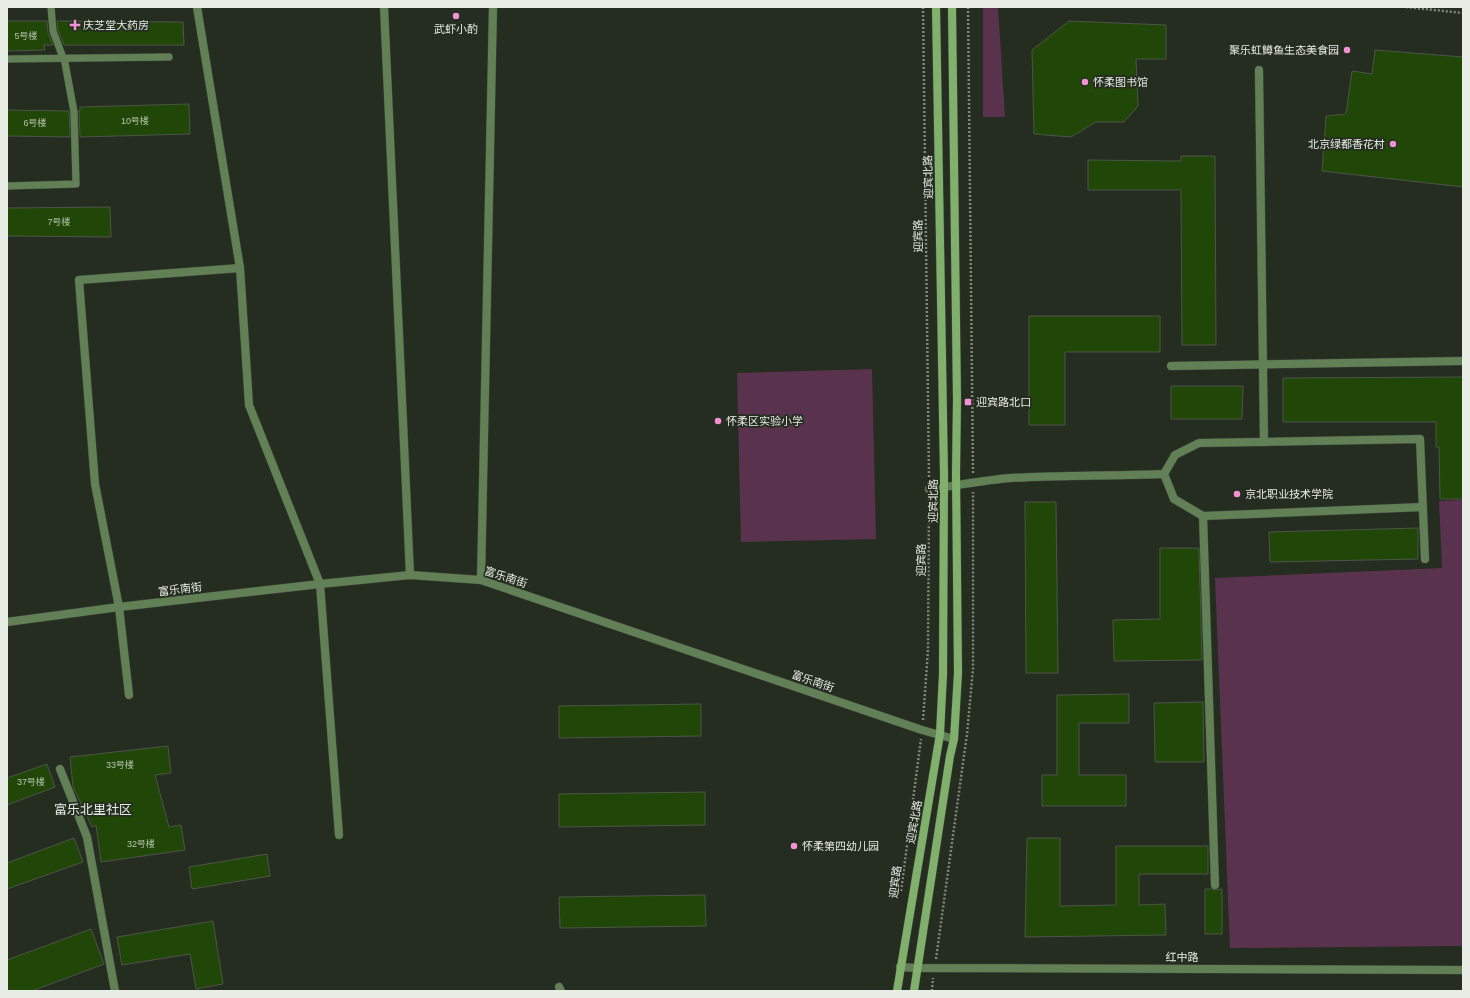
<svg xmlns="http://www.w3.org/2000/svg" width="1470" height="998" font-family="Arial,'Noto Sans SC',sans-serif">
<style>
.green{fill:#59324d}
.building{fill:#204708;stroke:#4c5548}
.lines{fill:none;stroke-linecap:round;stroke-linejoin:round}
.lane-casing{stroke:#40483c;stroke-width:8}
.street-casing{stroke:#40483c;stroke-width:9}
.secondary-casing{stroke:#40483c;stroke-width:9}
.path{stroke:#80877d;stroke-width:2.5;stroke-dasharray:2 2;stroke-linecap:butt}
.lane{stroke:#628056;stroke-width:7}
.street{stroke:#628056;stroke-width:8}
.secondary{stroke:#80b06c;stroke-width:8}
.poi-dot{fill:#f391d5;stroke:#252d21;stroke-width:1.5}
.labels{text-anchor:middle;stroke-width:3.5;stroke-linejoin:round;paint-order:stroke}
.number-label{font-size:9px;fill:#b5c3ad}
.poi-label{font-size:11px;fill:#e7ece4;stroke:#252d21;text-anchor:start}
.street-label{font-size:11px;fill:#e7ece4;stroke:#252d21}
.quarter-label{font-size:13px;fill:#e7ece4;stroke:#252d21}
</style>
<rect width="100%" height="100%" fill="#252d21"/>
<g class="green">
<path d="M983 7H998L1005 117H983Z"/>
<path d="M872 369 876 539 741 542 737 373Z"/>
<path d="M1463 500V946L1230 948 1215 578 1442 568 1439 501Z"/>
</g>
<g class="building">
<path d="M7 21H47L48 33 53 45H44L45 50 7 51Z"/>
<path d="M57 21 183 22 184 45H64L58 30Z"/>
<path d="M1069 21 1166 25V59H1136L1138 106 1124 122H1096L1071 137 1034 134 1032 50Z"/>
<path d="M1375 50 1463 57V187L1322 171 1326 116 1346 114 1352 71 1372 74Z"/>
<path d="M189 104 190 134 80 137 79 111H80V107Z"/>
<path d="M7 110 69 111 70 137 7 136Z"/>
<path d="M1181 156H1215L1216 345H1182L1181 190H1088V160L1181 161Z"/>
<path d="M110 207 111 237 7 236V208Z"/>
<path d="M1029 316H1160V352H1065V425H1029Z"/>
<path d="M1463 377V499H1440L1439 447H1436V422H1283V378Z"/>
<path d="M1171 386H1243L1242 419H1171Z"/>
<path d="M1025 502H1056L1058 673H1026Z"/>
<path d="M1418 528V559L1270 562 1269 532Z"/>
<path d="M1160 548H1199L1202 660 1114 661 1113 620 1160 619Z"/>
<path d="M1129 694V723H1079V775H1126V806H1042V775H1057V695Z"/>
<path d="M1203 702 1204 762H1155L1154 703Z"/>
<path d="M701 704V736L559 738V706Z"/>
<path d="M168 746 171 773 155 775 169 827 181 825 185 850 101 862 96 825 92 827 73 787 70 757Z"/>
<path d="M47 764 55 787 7 805V778Z"/>
<path d="M705 792V825L559 827V794Z"/>
<path d="M74 838 83 862 7 889V863Z"/>
<path d="M1027 838H1060V906L1116 905V846H1208V874H1139V905L1165 904 1166 935 1025 937Z"/>
<path d="M267 854 270 876 192 889 189 867Z"/>
<path d="M1205 889H1211L1215 890 1222 889V934H1205Z"/>
<path d="M705 895 706 926 560 928 559 897Z"/>
<path d="M213 921 223 984 196 989 190 954 122 965 117 937Z"/>
<path d="M91 929 104 964 32 991H7V960Z"/>
</g>
<g class="lines">
<defs>
<g id="lane">
<path d="M7 59 169 57"/>
<path d="M7 186 76 184 74 112 65 63 53 31 51 7"/>
</g>
<g id="street">
<path d="M197 7 240 268 249 405 320 584 339 835"/>
<path d="M384 7 410 575"/>
<path d="M1259 70 1264 442"/>
<path d="M1171 366 1463 361"/>
<path d="M929 489C956 486 983 480 1011 478 1061 475 1113 476 1164 474"/>
<path d="M1423 507 1203 516 1174 499 1164 474 1175 455 1199 443 1420 439 1425 559"/>
<path d="M1203 516 1215 885"/>
<path d="M481 580 493 7"/>
<path d="M7 622 119 607 320 584 410 575 481 580 922 730 954 739"/>
<path d="M129 695 119 607 95 484 79 280 240 268"/>
<path d="M60 769 87 837 115 991"/>
<path d="M900 967 917 968 1463 970"/>
<path d="M559 987 561 991"/>
</g>
<g id="secondary">
<path d="M897 991 940 734 943 674 944 475 936 7"/>
<path d="M914 991 950 756 954 739 958 673 956 473 957 400 952 7"/>
</g>
</defs>
<use href="#lane" class="lane-casing"/>
<use href="#street" class="street-casing"/>
<use href="#secondary" class="secondary-casing"/>
<g class="path">
<path d="M923 7 929 478"/>
<path d="M968 7 973 473"/>
<path d="M1406 7 1463 13"/>
<path d="M923 720 928 650 929 499"/>
<path d="M901 891 921 739"/>
<path d="M936 959 967 734 973 669V492"/>
<path d="M932 991 933 978"/>
</g>
<use href="#lane" class="lane"/>
<use href="#street" class="street"/>
<use href="#secondary" class="secondary"/>
</g>
<g class="poi-dot">
<circle cx="456" cy="16" r="4"/>
<path d="M73 19h4v4h4v4h-4v4h-4v-4h-4v-4h4z"/>
<circle cx="1347" cy="50" r="4"/>
<circle cx="1085" cy="82" r="4"/>
<circle cx="1393" cy="144" r="4"/>
<rect x="964" y="398" width="8" height="8" rx="2"/>
<circle cx="718" cy="421" r="4"/>
<circle cx="1237" cy="494" r="4"/>
<circle cx="794" cy="846" r="4"/>
</g>
<g class="labels">
<g class="number-label">
<text x="26" y="39">5号楼</text>
<text x="135" y="124">10号楼</text>
<text x="35" y="126">6号楼</text>
<text x="59" y="225">7号楼</text>
<text x="120" y="768">33号楼</text>
<text x="31" y="785">37号楼</text>
<text x="141" y="847">32号楼</text>
</g>
<g class="poi-label">
<text x="83" y="29">庆芝堂大药房</text>
<text x="456" y="33" text-anchor="middle">武虾小酌</text>
<text x="1339" y="54" text-anchor="end">聚乐虹鳟鱼生态美食园</text>
<text x="1093" y="86">怀柔图书馆</text>
<text x="1385" y="148" text-anchor="end">北京绿都香花村</text>
<text x="976" y="406">迎宾路北口</text>
<text x="726" y="425">怀柔区实验小学</text>
<text x="1245" y="498">京北职业技术学院</text>
<text x="802" y="850">怀柔第四幼儿园</text>
</g>
<g class="street-label">
<text transform="translate(928 177) rotate(-91)" y="4">迎宾北路</text>
<text transform="translate(918 236) rotate(-91)" y="4">迎宾路</text>
<text transform="translate(933 501) rotate(-90)" y="4">迎宾北路</text>
<text transform="translate(921 560) rotate(-90)" y="4">迎宾路</text>
<text transform="translate(506 577) rotate(18)" y="4">富乐南街</text>
<text transform="translate(180 589) rotate(-7)" y="4">富乐南街</text>
<text transform="translate(813 681) rotate(19)" y="4">富乐南街</text>
<text transform="translate(914 822) rotate(-80)" y="4">迎宾北路</text>
<text transform="translate(895 882) rotate(-83)" y="4">迎宾路</text>
<text x="1182" y="961">红中路</text>
</g>
<g class="quarter-label">
<text x="93" y="814">富乐北里社区</text>
</g>
</g>
<rect width="1470" height="998" fill="none" stroke="#e7ece4" stroke-width="16"/>
</svg>
